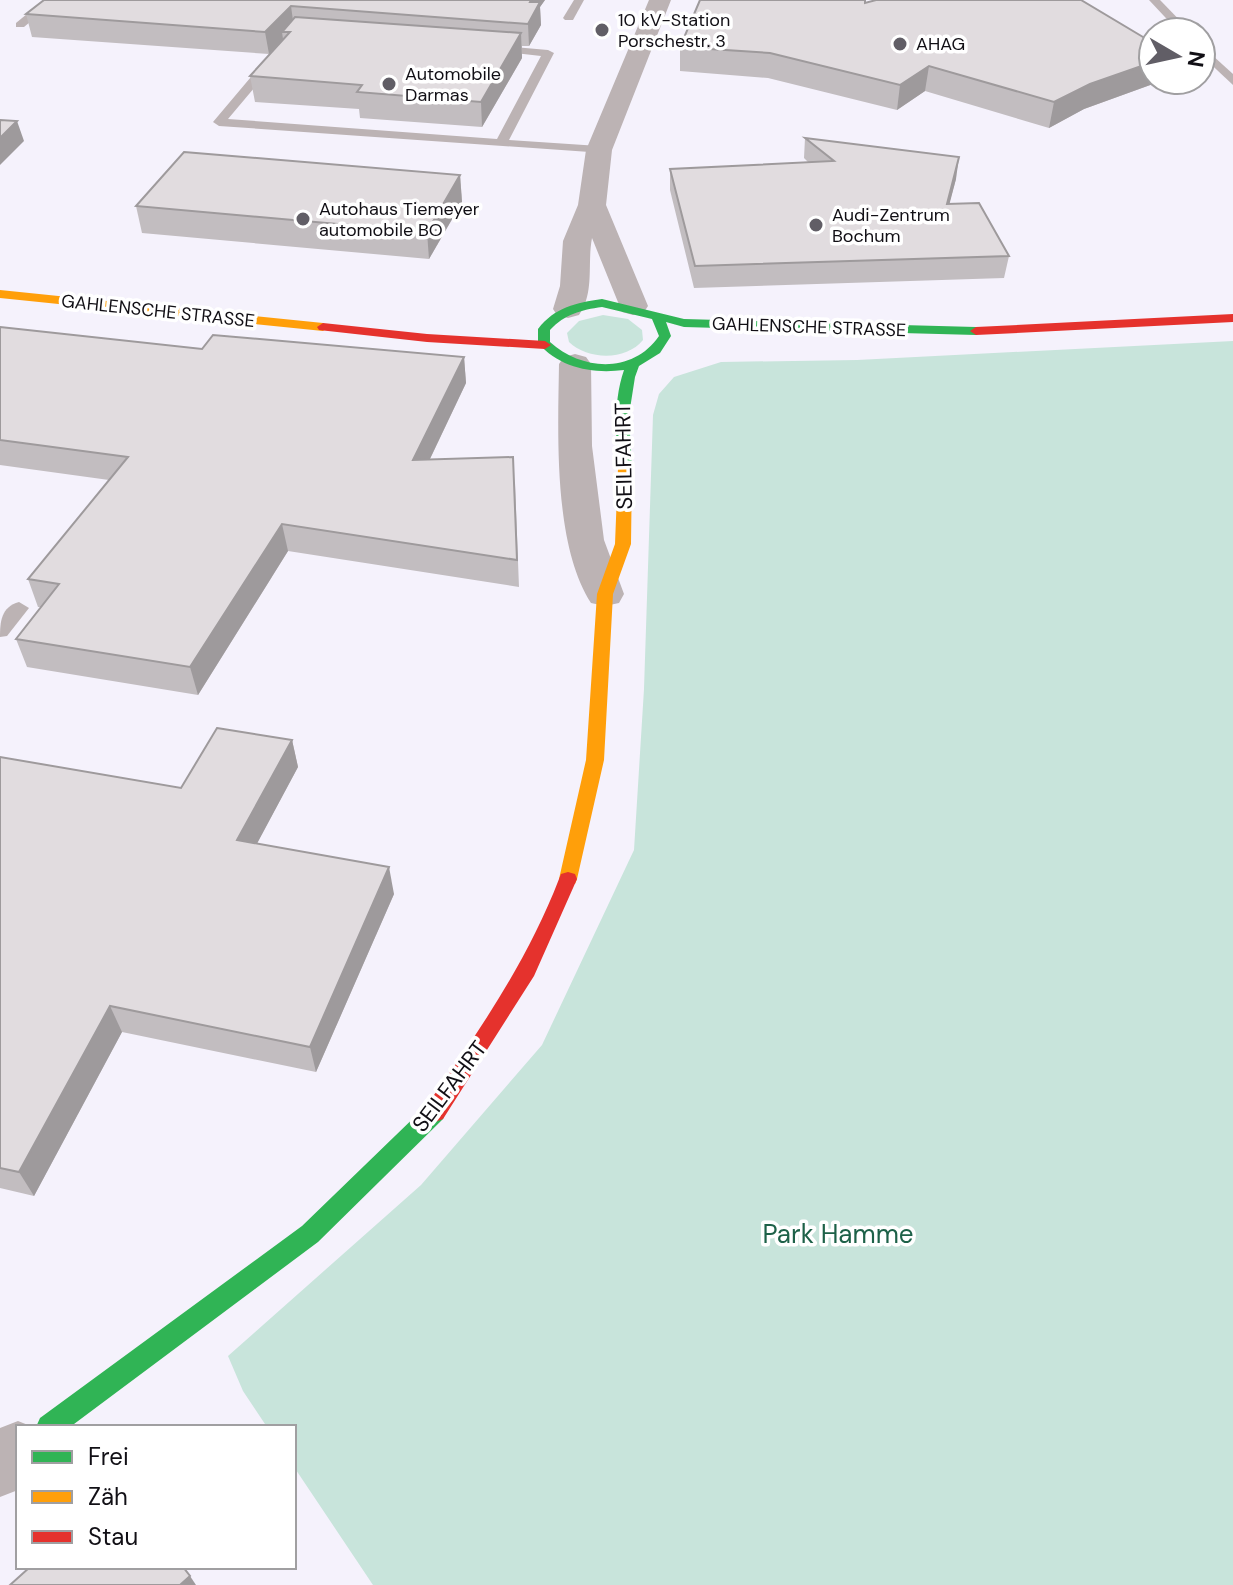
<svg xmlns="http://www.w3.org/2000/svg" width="1233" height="1585" font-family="'DM Sans',sans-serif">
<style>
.green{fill:#c8e4db}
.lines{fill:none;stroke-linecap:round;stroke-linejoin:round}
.lane{fill:#bcb3b4;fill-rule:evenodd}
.street{fill:#bcb3b4;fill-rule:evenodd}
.fast{fill:#30b455;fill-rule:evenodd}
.slow{fill:#ff9f0a;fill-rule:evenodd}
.jam{fill:#e5322d;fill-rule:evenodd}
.wall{fill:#c2bdc0}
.shaded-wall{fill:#9e9a9c}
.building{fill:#e1dcdf;stroke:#9e9a9c;stroke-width:2}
.poi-dot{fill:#615e66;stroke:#fff;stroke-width:3}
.labels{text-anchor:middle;stroke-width:7;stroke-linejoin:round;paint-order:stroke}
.far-poi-label{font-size:18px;fill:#110f15;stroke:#fff;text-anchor:start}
.far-street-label{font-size:18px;fill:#110f15;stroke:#fff}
.street-label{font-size:22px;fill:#110f15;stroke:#fff}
.near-park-label{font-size:26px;fill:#1d6148;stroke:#fff}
</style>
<rect width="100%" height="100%" fill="#f5f2fc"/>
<g class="green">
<path d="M603 315 628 319 642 330 643 340C626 361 588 360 569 342L567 333 579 321Z"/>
<path d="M1233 341V1585H373L294 1467V1427H267L243 1391 228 1356 421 1185 542 1045 634 850 644 689 653 415 659 394 674 377 721 362 857 360Z"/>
</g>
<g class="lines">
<g class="lane">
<path d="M44 0H56L24 27H16V23Z"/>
<path d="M574 0H584L573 20H565L563 18Z"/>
<path d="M1149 0H1160L1191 32H1179Z"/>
<path d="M491 45 548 50 554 53 509 140 599 146 606 150 604 153 219 126 213 122 266 59 270 58 276 62 228 119 497 139 541 56 487 50V46Z"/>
<path d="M1201 45 1233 74V85L1201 55Z"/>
<path d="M19 602 29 608 7 636 0 637C0 622 1 607 19 602Z"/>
</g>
<g class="street">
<path d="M649 0H671L612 150 606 205 648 306 644 312 633 315 622 312 592 238C587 264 595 292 579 315L568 318 557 315 553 309 560 286 563 241 578 205 586 150Z"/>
<path d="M575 354 586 357 591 364 592 446 604 540 624 594 619 603 605 606 591 603C553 544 558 433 559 364L564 357Z"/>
<path d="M18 1421 33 1427H18V1490L0 1497V1428Z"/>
</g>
<g class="fast">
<path d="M602 299 684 319 976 327 982 331 976 335 684 327 666 322 671 336 660 353 639 366 635 377 629 415 632 468 625 472 618 468C616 435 613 402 624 370 592 374 560 368 538 343V329C555 307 576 303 602 299ZM602 307 652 319 659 336C633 374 582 371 550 342V330C565 314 581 310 602 307Z"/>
<path d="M435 1102 443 1105 446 1112 443 1119 318 1242 70 1427H36L40 1418 302 1226 427 1105Z"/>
</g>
<g class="slow">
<path d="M0 290 323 323 329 327 323 331 0 298Z"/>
<path d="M625 464 632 468 631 544 613 594 604 760 577 879 575 884H561L559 879 586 760 597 594 615 544 618 468Z"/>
</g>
<g class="jam">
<path d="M1233 314V322L976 335 970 331 976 327Z"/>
<path d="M323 323 427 334 545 341 551 345 545 349 427 342 319 330 317 327Z"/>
<path d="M568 872 575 874 577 879 534 976 443 1119 435 1122 427 1119 424 1112 427 1105C478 1033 527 962 559 879L561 874Z"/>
</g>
</g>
<g class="wall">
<path d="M44 0H545L540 7 541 25 529 46H522V58L482 127 360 118 359 109 255 102 250 76 283 40 269 54 32 37 26 14Z"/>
<path d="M865 3 1153 80H1164L1084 109 1049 128 925 91 897 110 768 78 680 71V47Z"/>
<path d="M805 138 956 179 949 204 1009 256 1004 278 694 288 670 190V169L808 162 804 158Z"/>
<path d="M460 175 462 202 429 259 142 233 136 206Z"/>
<path d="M0 327 202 349 464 357 466 383 430 459 515 484 519 587 288 551 198 695 27 667 16 639 41 607H38L28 579 109 480 0 465Z"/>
<path d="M292 740 298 767 257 843 394 894 316 1072 122 1032 34 1196 0 1188V757L181 788Z"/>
</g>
<g class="shaded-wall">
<path d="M531 0H545L540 7 541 25 529 46 528 24Z"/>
<path d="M291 6 294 28 282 32 283 39 269 54 265 32Z"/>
<path d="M521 33 522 58 482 127 481 102Z"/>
<path d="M1153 62V80H1164L1084 109 1049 128 1054 102 1090 84Z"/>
<path d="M929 66 925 91 897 110 900 85Z"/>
<path d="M17 121 24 141 0 165V138Z"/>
<path d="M959 157 956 179 944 225 947 204Z"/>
<path d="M460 175 462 202 429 259 427 232Z"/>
<path d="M464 357 466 383 417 486 413 460Z"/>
<path d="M282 524 288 551 198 695 190 667Z"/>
<path d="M292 740 298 767 245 866 237 840Z"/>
<path d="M389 867 394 894 316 1072 310 1047Z"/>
<path d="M110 1006 122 1032 34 1196 19 1172Z"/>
<path d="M190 1576 196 1585H180Z"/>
</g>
<g class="building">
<path d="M44 0H531L530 2H540L528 24 291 6 265 32 26 14Z"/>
<path d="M700 0H865V3L876 0H1081L1153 43V62L1090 84 1054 102 929 66 900 85 770 53 680 47Z"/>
<path d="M295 17 521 33 481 102 357 92 362 85 250 76 290 32H282Z"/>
<path d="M0 120 17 121 0 138Z"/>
<path d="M805 138 959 157 947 204 979 203 1009 256 695 266 670 169 834 161Z"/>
<path d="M184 152 460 175 427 232 136 206Z"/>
<path d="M0 327 202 349 213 335 464 357 413 460 513 457 517 560 282 524 190 667 16 639 59 584 28 579 128 457 0 440Z"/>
<path d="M217 728 292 740 237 840 389 867 310 1047 110 1006 19 1172 0 1168V757L181 788Z"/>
<path d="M30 1567H183L190 1576 180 1585H10Z"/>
</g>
<g class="poi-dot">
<circle cx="602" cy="30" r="8"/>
<circle cx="900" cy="44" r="8"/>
<circle cx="389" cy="84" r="8"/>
<circle cx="303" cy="219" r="8"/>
<circle cx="816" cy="225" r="8"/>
</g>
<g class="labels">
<g class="far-poi-label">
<text x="618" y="26">10 kV-Station<tspan x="618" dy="21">Porschestr. 3</tspan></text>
<text x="916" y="50">AHAG</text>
<text x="405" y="80">Automobile<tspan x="405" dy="21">Darmas</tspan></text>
<text x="319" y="215">Autohaus Tiemeyer<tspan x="319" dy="21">automobile BO</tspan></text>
<text x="832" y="221">Audi-Zentrum<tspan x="832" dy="21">Bochum</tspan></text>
</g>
<g class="far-street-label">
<text transform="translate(158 311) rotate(6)" y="6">GAHLENSCHE STRASSE</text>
<text transform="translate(809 327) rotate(2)" y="6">GAHLENSCHE STRASSE</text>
</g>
<g class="street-label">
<text transform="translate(623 456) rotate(-91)" y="8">SEILFAHRT</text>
<text transform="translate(449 1086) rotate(-53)" y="8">SEILFAHRT</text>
</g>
<g class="near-park-label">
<text x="838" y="1243">Park Hamme</text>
</g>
</g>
<rect x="16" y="1425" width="280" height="144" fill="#ffffff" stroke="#a09fa1" stroke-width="2"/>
<rect x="32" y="1451" width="40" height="12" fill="#30b455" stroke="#a09fa1" stroke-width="2"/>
<text x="88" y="1465" font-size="24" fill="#110f15">Frei</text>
<rect x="32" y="1491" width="40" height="12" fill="#ff9f0a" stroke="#a09fa1" stroke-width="2"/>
<text x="88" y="1505" font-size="24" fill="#110f15">Zäh</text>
<rect x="32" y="1531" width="40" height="12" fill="#e5322d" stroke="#a09fa1" stroke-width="2"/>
<text x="88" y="1545" font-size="24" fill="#110f15">Stau</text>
<g transform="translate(1177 56) rotate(99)"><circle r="38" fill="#ffffff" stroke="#a09fa1" stroke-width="2"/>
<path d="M0-6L14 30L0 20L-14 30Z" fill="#615e66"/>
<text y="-12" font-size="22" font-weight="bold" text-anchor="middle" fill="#110f15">N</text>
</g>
</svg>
